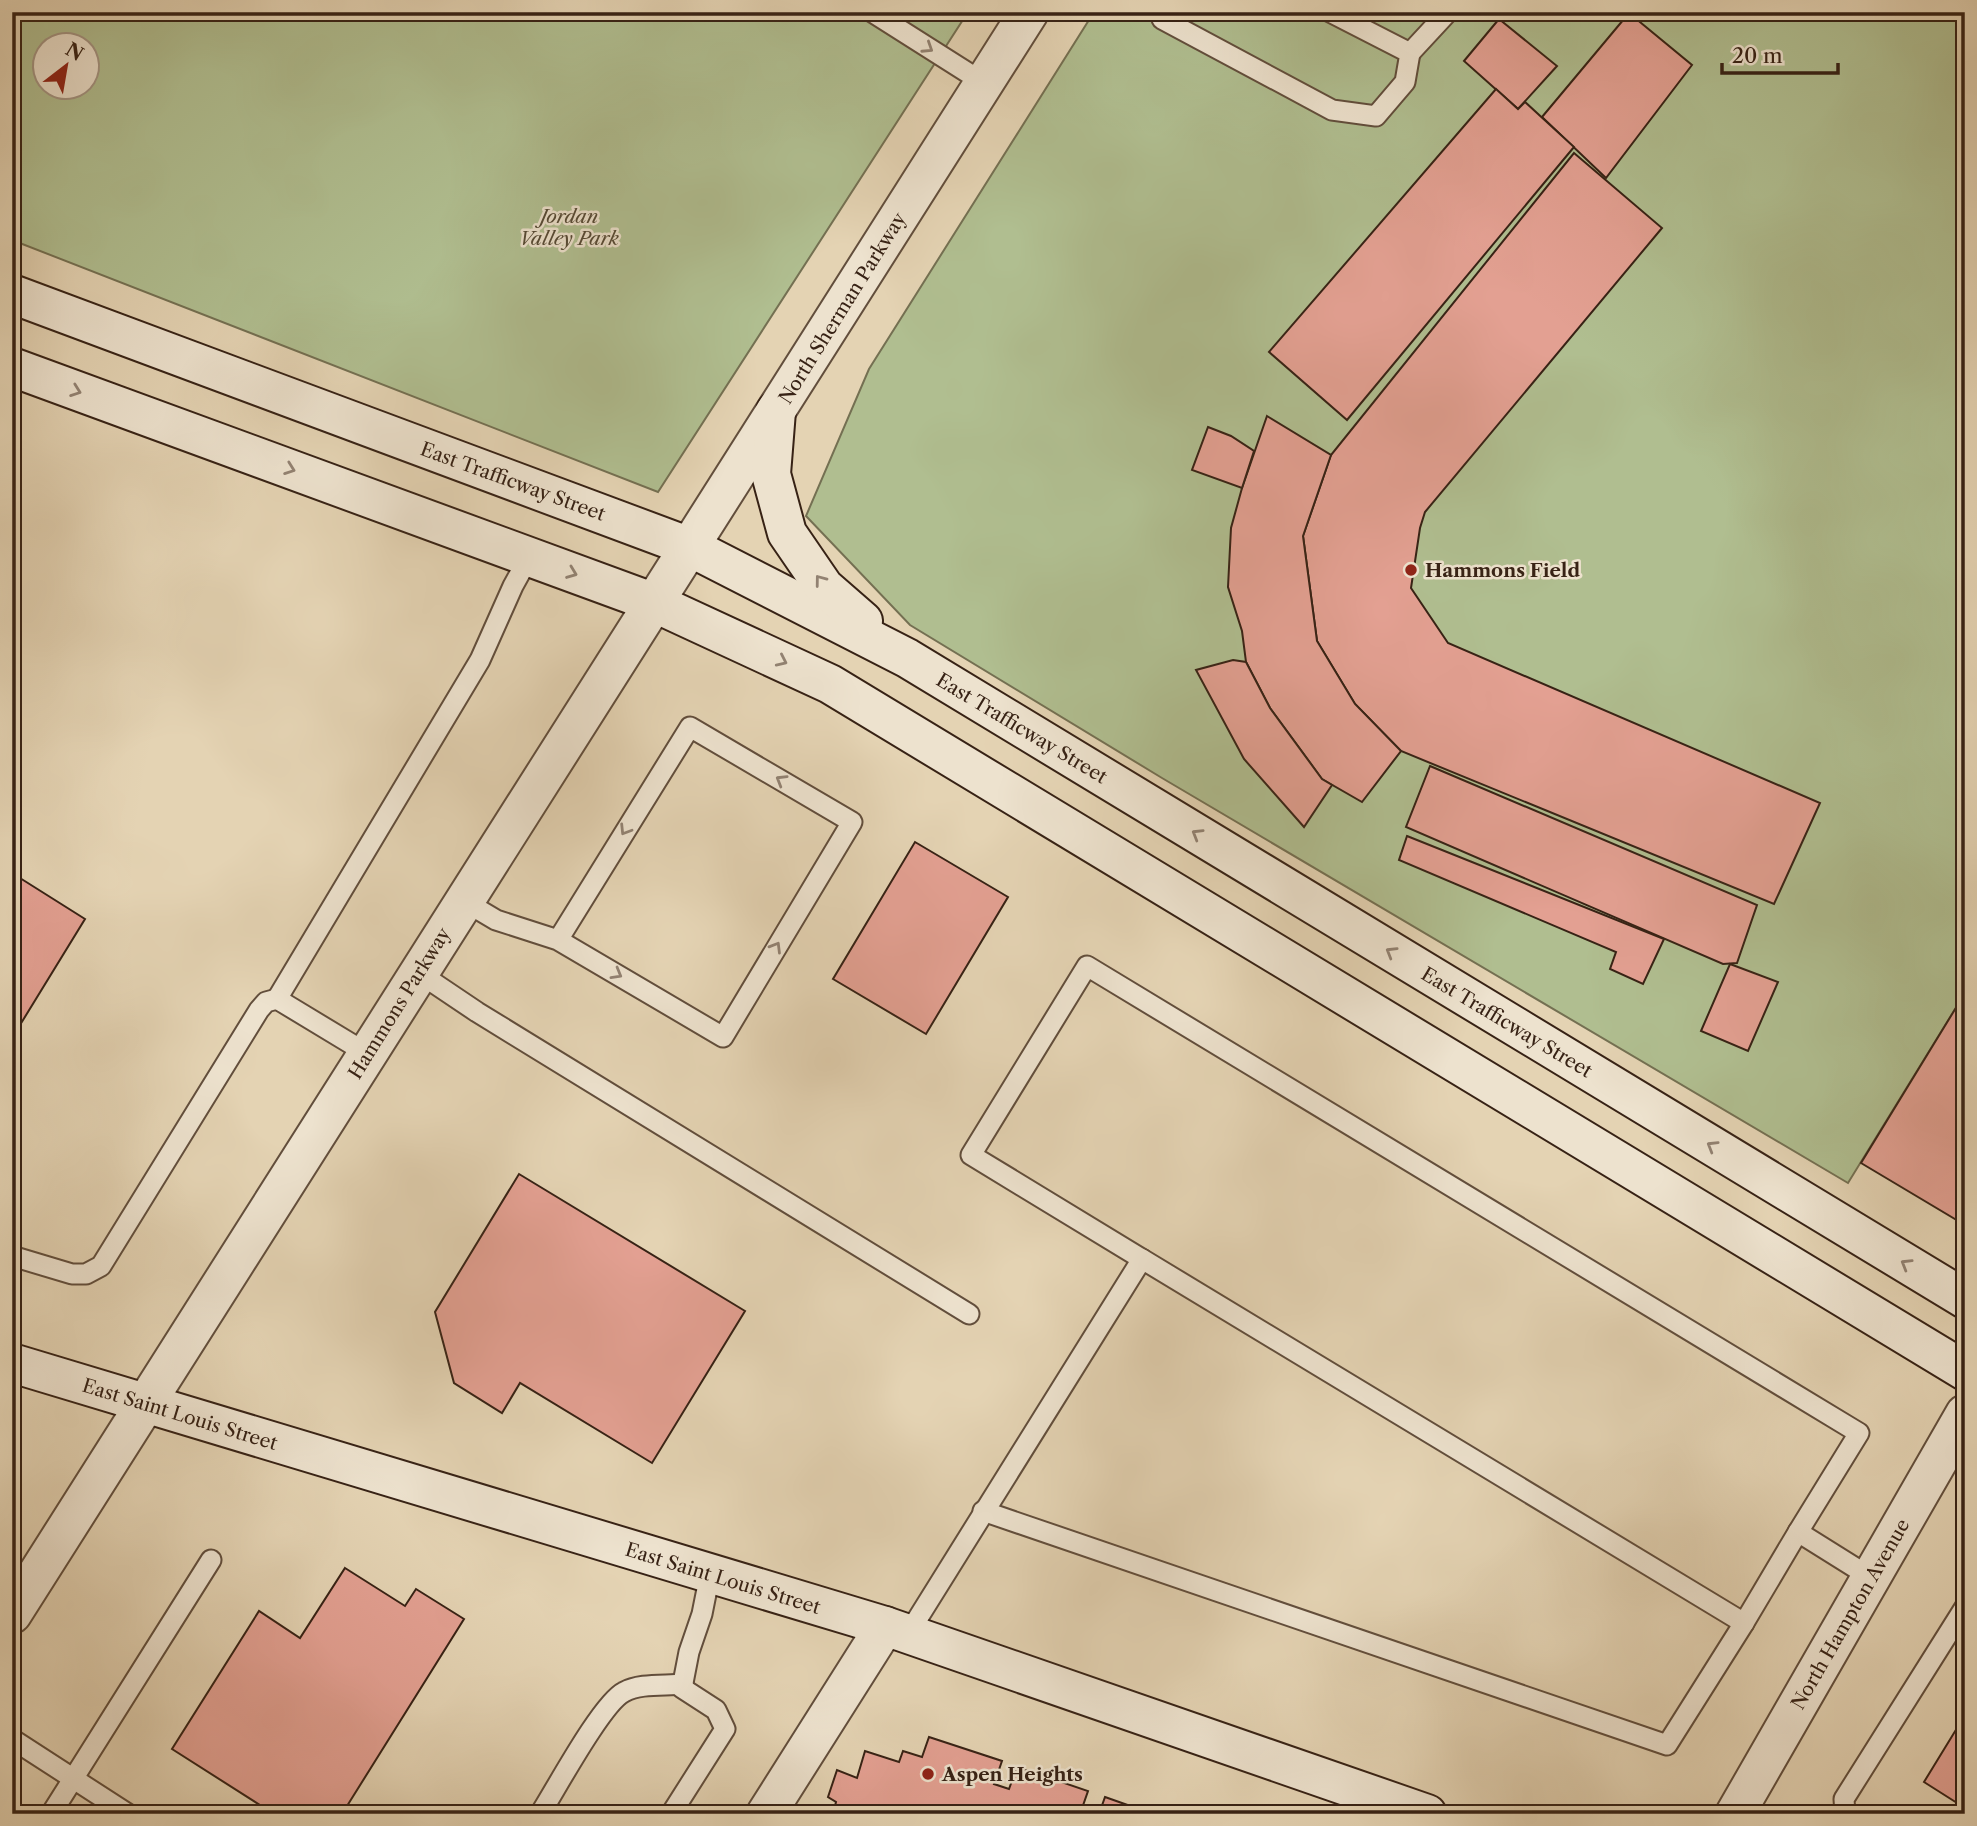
<svg xmlns="http://www.w3.org/2000/svg" width="1977" height="1826" font-family="'Libre Caslon Text',serif">
<style>
.green{fill:#b0be90;stroke:#747052;stroke-width:2;fill-rule:evenodd}
.building{fill:#e3a092;stroke:#372215;stroke-width:2}
.lines{fill:none;stroke-linecap:round;stroke-linejoin:round}
.service-casing{stroke:#624e3c;stroke-width:23}
.minor-casing{stroke:#624e3c;stroke-width:42}
.secondary-casing{stroke:#372215;stroke-width:42}
.service{stroke:#ede2ce;stroke-width:19}
.minor{stroke:#ede2ce;stroke-width:38}
.secondary{stroke:#ede2ce;stroke-width:38}
.oneway{stroke:#928272}
.poi-dot{fill:#8f2418;stroke:#ede2ce;stroke-width:2.5}
.labels{text-anchor:middle;stroke-width:5;stroke-linejoin:round;paint-order:stroke}
.park-label{font-size:19px;font-style:italic;fill:#554934;stroke:#ede2ce}
.street-label{font-size:19px;fill:#372215;stroke:#ede2ce}
.poi-label{font-size:19px;font-weight:bold;fill:#372215;stroke:#ede2ce;text-anchor:start}
</style>
<rect width="100%" height="100%" fill="#e4d3b3"/>
<filter id="stains"><feTurbulence type="fractalNoise" baseFrequency=".00286" numOctaves="4"/><feColorMatrix values="0 0 0 0 .2 0 0 0 0 .09 0 0 0 0 .02 0 0 0 .5 -.17"/></filter>
<radialGradient id="worn" r=".72"><stop offset=".6" stop-color="#630" stop-opacity="0"/><stop offset="1" stop-color="#630" stop-opacity=".3"/></radialGradient>
<g class="green">
<path d="M12 12H968L658 492 12 240ZM46 46H88V88H46Z"/>
<path d="M1094 12H1965V993L1848 1183 1162 778 910 625 806 516 869 369Z"/>
</g>
<g class="building">
<path d="M1629 13 1692 65 1606 178 1542 117Z"/>
<path d="M1499 19 1557 66 1518 109 1464 61Z"/>
<path d="M1496 89 1518 109 1525 102 1574 147 1347 420 1269 352Z"/>
<path d="M1574 153 1662 228 1425 512 1420 528 1411 588 1448 643 1820 803 1774 904 1401 751 1355 704 1317 641 1303 536 1331 455Z"/>
<path d="M1267 416 1331 455 1303 536 1317 641 1355 704 1401 751 1362 802 1322 779 1270 708 1246 662 1242 631 1228 587 1231 528 1242 488Z"/>
<path d="M1208 427 1231 436 1254 451 1242 488 1192 470Z"/>
<path d="M1233 660 1246 662 1270 708 1322 779 1332 785 1304 827 1244 759 1196 670Z"/>
<path d="M1430 766 1757 905 1737 963 1723 964 1406 827Z"/>
<path d="M1407 836 1664 939 1643 984 1610 969 1616 952 1399 860Z"/>
<path d="M915 842 1008 897 926 1034 833 979Z"/>
<path d="M12 873 85 919 12 1038Z"/>
<path d="M1730 964 1778 982 1748 1051 1701 1031Z"/>
<path d="M1965 993V1225L1861 1163Z"/>
<path d="M519 1174 745 1311 652 1463 520 1383 502 1413 454 1383 435 1312Z"/>
<path d="M345 1568 405 1606 416 1589 464 1619 342 1814H274L172 1749 259 1611 300 1638Z"/>
<path d="M1965 1715V1808L1924 1782Z"/>
<path d="M929 1737 1002 1761 994 1784 1009 1789 1017 1767 1088 1791 1080 1814H833L836 1802 828 1797 837 1770 857 1778 865 1751 899 1762 903 1751 922 1757Z"/>
<path d="M1105 1797 1153 1814H1099Z"/>
</g>
<g class="lines">
<defs>
<g id="service">
<path d="M872 12 984 83"/>
<path d="M1164 12 1162 19 1332 110 1376 116 1405 82 1410 53 1330 12"/>
<path d="M1410 53 1448 12"/>
<path d="M464 901 496 920 558 940 723 1037 852 822 690 727 558 940"/>
<path d="M419 973 477 1012 969 1314"/>
<path d="M277 999 480 660 513 586 529 557"/>
<path d="M12 1256 72 1274H86L101 1266 259 1010 266 1002 277 999 368 1054"/>
<path d="M1142 1259 971 1155 1087 966 1859 1433 1798 1532"/>
<path d="M983 1511 1667 1745 1744 1623"/>
<path d="M908 1634 1142 1259 1744 1623 1798 1532 1870 1577"/>
<path d="M12 1739 128 1814"/>
<path d="M51 1814 211 1560"/>
<path d="M540 1814C556 1789 602 1703 624 1692 640 1683 665 1686 683 1684"/>
<path d="M671 1814 725 1729 716 1710 682 1688 689 1652 702 1614 710 1574"/>
<path d="M1845 1814 1844 1799 1965 1607"/>
</g>
<g id="minor">
<path d="M12 1614 1029 12"/>
<path d="M766 1814 885 1626"/>
<path d="M1735 1814 1965 1414"/>
</g>
<g id="secondary">
<path d="M12 294 690 547 907 658 1965 1299"/>
<path d="M12 367 655 603 830 684 1965 1371"/>
<path d="M776 411 771 474 787 533 824 587 863 621"/>
<path d="M12 1363 885 1626 1427 1814"/>
</g>
</defs>
<use href="#service" class="service-casing"/>
<use href="#minor" class="minor-casing"/>
<use href="#secondary" class="secondary-casing"/>
<use href="#service" class="service"/>
<use href="#minor" class="minor"/>
<use href="#secondary" class="secondary"/>
</g>
<defs><path id="oneway-chevron" d="M-2-3.5L2.5 0L-2 3.5" fill="none" stroke-width="1.6" stroke-linecap="round" stroke-linejoin="round" transform="scale(1.75)"/></defs>
<g class="oneway">
<use href="#oneway-chevron" transform="translate(928 48) rotate(33)"/>
<use href="#oneway-chevron" transform="translate(76 391) rotate(20)"/>
<use href="#oneway-chevron" transform="translate(290 469) rotate(20)"/>
<use href="#oneway-chevron" transform="translate(572 573) rotate(21)"/>
<use href="#oneway-chevron" transform="translate(820 580) rotate(-127)"/>
<use href="#oneway-chevron" transform="translate(782 661) rotate(25)"/>
<use href="#oneway-chevron" transform="translate(781 780) rotate(-149)"/>
<use href="#oneway-chevron" transform="translate(625 830) rotate(122)"/>
<use href="#oneway-chevron" transform="translate(1197 834) rotate(-149)"/>
<use href="#oneway-chevron" transform="translate(776 947) rotate(-59)"/>
<use href="#oneway-chevron" transform="translate(1391 952) rotate(-149)"/>
<use href="#oneway-chevron" transform="translate(617 974) rotate(30)"/>
<use href="#oneway-chevron" transform="translate(1712 1146) rotate(-149)"/>
<use href="#oneway-chevron" transform="translate(1906 1264) rotate(-149)"/>
</g>
<g class="poi-dot">
<circle cx="1411" cy="570" r="7"/>
<circle cx="928" cy="1774" r="7"/>
</g>
<g class="labels">
<g class="park-label">
<text x="569" y="223">Jordan<tspan x="569" dy="22">Valley Park</tspan></text>
</g>
<g class="street-label">
<text transform="translate(842 308) rotate(-58)" y="7">North Sherman Parkway</text>
<text transform="translate(513 481) rotate(20)" y="7">East Trafficway Street</text>
<text transform="translate(1022 728) rotate(31)" y="7">East Trafficway Street</text>
<text transform="translate(399 1003) rotate(-58)" y="7">Hammons Parkway</text>
<text transform="translate(1507 1022) rotate(31)" y="7">East Trafficway Street</text>
<text transform="translate(180 1414) rotate(17)" y="7">East Saint Louis Street</text>
<text transform="translate(723 1578) rotate(17)" y="7">East Saint Louis Street</text>
<text transform="translate(1850 1614) rotate(-60)" y="7">North Hampton Avenue</text>
</g>
<g class="poi-label">
<text x="1425" y="577">Hammons Field</text>
<text x="942" y="1781">Aspen Heights</text>
</g>
</g>
<rect width="1977" height="1826" fill="none" stroke="#e4d3b3" stroke-width="42"/>
<rect x="14" y="14" width="1949" height="1798" fill="none" stroke="#372215" stroke-width="3.5"/>
<rect x="21" y="21" width="1935" height="1784" fill="none" stroke="#372215" stroke-width="2"/>
<g transform="translate(66 66) rotate(31)"><circle r="33" fill="#ede2ce" stroke="#a49584" stroke-width="2"/>
<path d="M0-5L12 26L0 18L-12 26Z" fill="#8f2418"/>
<text y="-10" font-size="19" font-weight="bold" text-anchor="middle" fill="#372215">N</text>
</g>
<path d="M1722 63v10h116v-10" fill="none" stroke="#372215" stroke-width="3.5"/>
<text x="1732" y="63" font-size="21" fill="#372215" stroke="#ede2ce" stroke-width="5" paint-order="stroke">20 m</text>
<rect width="100%" height="100%" filter="url(#stains)"/>
<rect width="100%" height="100%" fill="url(#worn)"/>
</svg>
